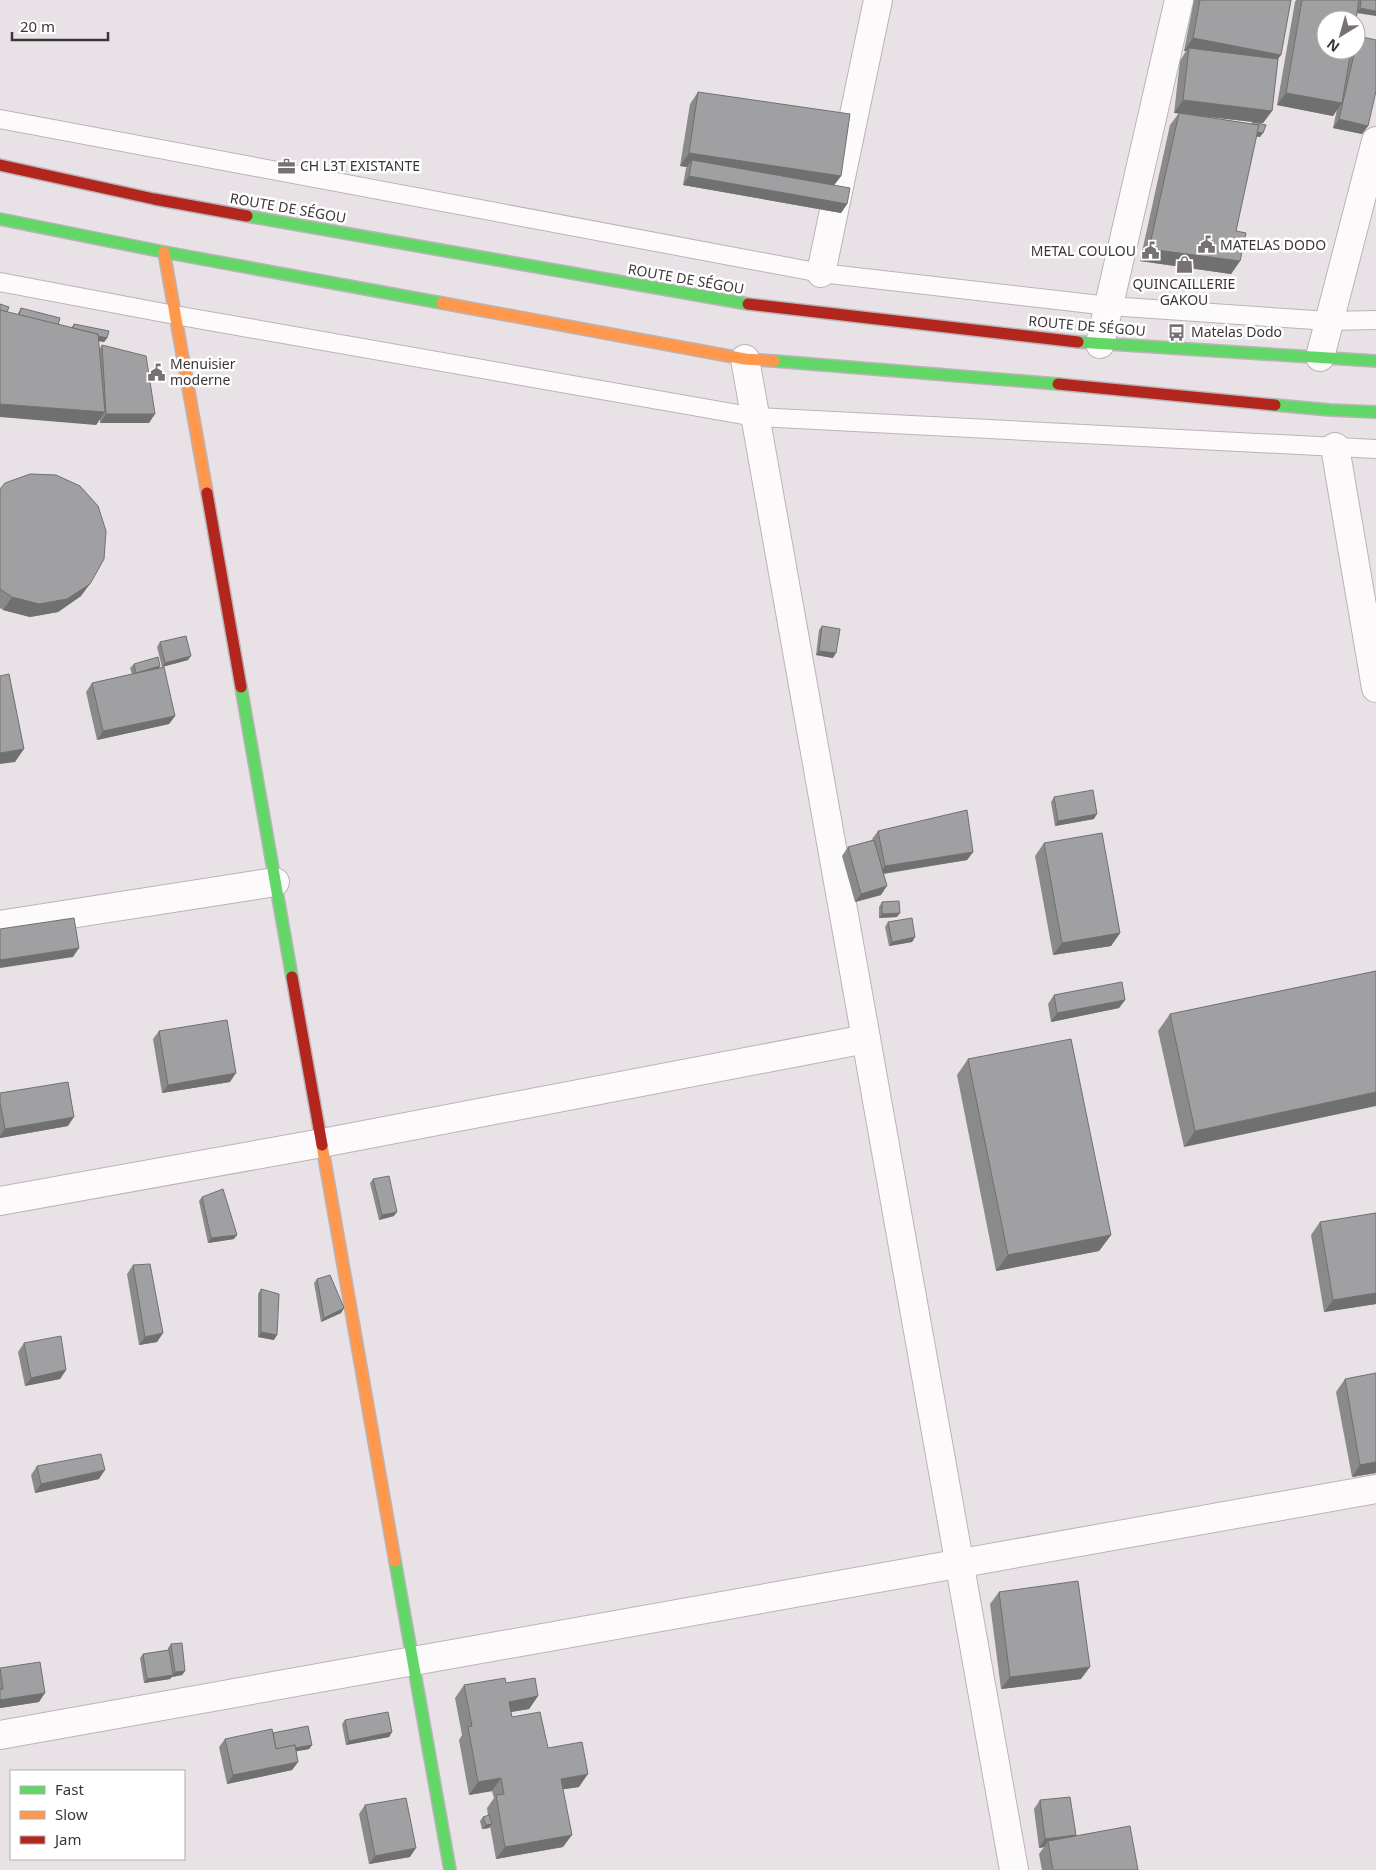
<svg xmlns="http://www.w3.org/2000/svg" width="1376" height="1870" font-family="'Noto Sans',sans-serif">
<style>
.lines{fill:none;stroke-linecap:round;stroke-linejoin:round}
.lane-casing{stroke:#bab4b8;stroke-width:20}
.street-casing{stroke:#bab4b8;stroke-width:30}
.fast-casing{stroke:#bab4b8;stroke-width:14}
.slow-casing{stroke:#bab4b8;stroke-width:14}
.jam-casing{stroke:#bab4b8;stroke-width:14}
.lane{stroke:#fcfafb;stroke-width:18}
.street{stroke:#fcfafb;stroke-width:28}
.fast{stroke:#63d668;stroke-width:11}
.slow{stroke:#ff974d;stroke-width:11}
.jam{stroke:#b3261e;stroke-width:11}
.wall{fill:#8a8a8b;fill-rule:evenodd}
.shaded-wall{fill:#707071}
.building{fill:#a0a0a2;stroke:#707071}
.labels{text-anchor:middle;stroke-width:5;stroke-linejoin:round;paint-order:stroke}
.poi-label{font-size:14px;fill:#3a3538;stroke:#fff;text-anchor:start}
.street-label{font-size:14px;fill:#3a3538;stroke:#fff}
</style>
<rect width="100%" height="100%" fill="#e8e1e6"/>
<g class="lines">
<defs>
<g id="lane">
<path d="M0 119 821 273 1109 306 1329 321 1376 320"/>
<path d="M0 282 175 315 755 417 1376 449"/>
</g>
<g id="street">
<path d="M821 273 878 0"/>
<path d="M1100 344 1179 0"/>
<path d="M1320 357 1376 141"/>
<path d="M745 359 1014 1870"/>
<path d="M1335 447 1376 688"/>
<path d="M0 925 275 882"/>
<path d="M0 1201 322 1143 866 1039"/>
<path d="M0 1735 1376 1489"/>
</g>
<g id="fast">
<path d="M247 216 748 304"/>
<path d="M0 219 164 252 442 303"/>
<path d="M1078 342 1376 361"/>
<path d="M774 361 1058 384"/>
<path d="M1275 405 1330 410 1376 412"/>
<path d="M241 687 292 977"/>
<path d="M395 1561 450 1870"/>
</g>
<g id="slow">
<path d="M164 252 207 493"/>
<path d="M442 303 745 359 774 361"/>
<path d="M322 1145 395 1561"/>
</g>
<g id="jam">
<path d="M0 165 154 199 247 216"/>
<path d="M748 304 1078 342"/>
<path d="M1058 384 1275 405"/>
<path d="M207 493 241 687"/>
<path d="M292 977 322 1145"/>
</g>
</defs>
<use href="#lane" class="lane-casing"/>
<use href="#street" class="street-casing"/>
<use href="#fast" class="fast-casing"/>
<use href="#slow" class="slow-casing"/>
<use href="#jam" class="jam-casing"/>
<use href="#lane" class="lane"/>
<use href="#street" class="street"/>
<use href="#fast" class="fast"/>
<use href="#slow" class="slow"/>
<use href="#jam" class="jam"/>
</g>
<g class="wall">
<path d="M1194 0H1291L1278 59 1272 111 1263 123H1256L1260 137 1256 136 1236 231 1240 261 1231 274 1140 261 1170 125 1179 113H1174L1180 61 1186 51H1184ZM1200 116 1253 122 1252 124Z"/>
<path d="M1296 0H1376L1357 13 1326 50H1356V38L1358 36 1368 126 1362 134 1333 128 1337 109 1333 116 1277 105 1295 2Z"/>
<path d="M698 92 841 176 834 185 847 204 841 213 683 185 686 168 687 167 680 166 690 104Z"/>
<path d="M21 308 58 325 71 328 74 324 107 338 104 342 98 341 99 350 102 345 149 423H100V419L96 425 7 312 17 315Z"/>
<path d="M0 489 81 596 58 612 30 617 3 610 0 608Z"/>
<path d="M822 626 833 658 816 655 819 630Z"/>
<path d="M160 642 188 660 162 667 157 647Z"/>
<path d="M134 664 160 666 159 669 175 716 169 724 97 740 86 692 92 683 132 674 130 668Z"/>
<path d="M1054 797 1094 819 1055 826 1051 802Z"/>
<path d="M878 831 973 852 967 860 884 874 881 895 855 902 842 856 848 847 873 840 872 839Z"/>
<path d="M1044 843 1120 933 1111 946 1053 955 1035 856Z"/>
<path d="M882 902 897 917 879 918V907Z"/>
<path d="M888 922 915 937 912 942 889 946 885 927Z"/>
<path d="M1376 971 1184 1147 1158 1031 1170 1014Z"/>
<path d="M1054 995 1125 1000 1119 1008 1051 1022 1048 1004Z"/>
<path d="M159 1031 230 1082 162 1093 153 1039Z"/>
<path d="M968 1059 1111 1235 1099 1251 996 1271 957 1075Z"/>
<path d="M0 1093 68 1126 0 1138Z"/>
<path d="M373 1179 394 1216 379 1220 370 1183Z"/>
<path d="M202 1197 234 1239 208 1243 199 1201Z"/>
<path d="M1376 1213V1304L1324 1312 1311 1235 1320 1222Z"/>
<path d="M133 1265 163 1333 157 1342 139 1345 127 1274Z"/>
<path d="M317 1279 344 1308 341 1313 321 1322 314 1283Z"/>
<path d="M261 1289 274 1340 258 1337V1294Z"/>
<path d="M24 1343 66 1370 60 1379 25 1386 18 1352Z"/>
<path d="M1345 1379 1376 1473 1352 1477 1336 1392Z"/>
<path d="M37 1466 99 1479 35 1493 31 1475Z"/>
<path d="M999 1592 1081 1679 1001 1689 990 1604Z"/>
<path d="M171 1644 185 1671 182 1675 172 1677 170 1679 144 1683 140 1658 143 1654 168 1650V1648Z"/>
<path d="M0 1668 39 1702 0 1708Z"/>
<path d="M506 1683 538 1696 529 1709 511 1712 512 1717 548 1748 579 1787 563 1789V1847L496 1859 490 1826 489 1828 482 1829 480 1821 483 1817 488 1816 487 1808 494 1798 492 1791 469 1795 459 1740 462 1735 455 1698 464 1685Z"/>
<path d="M345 1720 392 1732 389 1737 346 1745 342 1724Z"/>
<path d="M273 1733 312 1745 309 1749 296 1751 298 1762 292 1770 227 1784 219 1747 225 1739Z"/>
<path d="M1040 1800 1076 1835 1075 1837 1138 1870H1042L1039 1854 1044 1847 1039 1848 1034 1809Z"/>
<path d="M365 1805 410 1857 369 1864 359 1814Z"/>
</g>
<g class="shaded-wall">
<path d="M1360 8 1376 11V16L1357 13Z"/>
<path d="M1193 38 1281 55 1272 67 1189 48 1186 51H1184Z"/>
<path d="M1286 93 1342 103 1333 116 1277 105Z"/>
<path d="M1183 100 1272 111 1263 123 1174 113Z"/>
<path d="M1339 119 1368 126 1362 134 1333 128Z"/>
<path d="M1251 130 1263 133 1260 137 1248 135Z"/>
<path d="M689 153 841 176 832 188 692 160 687 167 680 166Z"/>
<path d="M689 176 847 204 841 213 683 185Z"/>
<path d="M1149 249 1240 261 1231 274 1140 261Z"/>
<path d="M73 331 107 338 104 342 70 335Z"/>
<path d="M0 404 105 412 96 425 0 417Z"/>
<path d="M106 414H155L149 423H100Z"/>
<path d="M90 584 81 596 58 612 30 617 3 610 12 597Z"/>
<path d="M819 651 836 653 833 658 816 655Z"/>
<path d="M191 656 188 660 162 667 165 663Z"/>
<path d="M160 666 157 670 133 677 136 673Z"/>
<path d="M175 716 169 724 97 740 103 731Z"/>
<path d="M24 749 15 762 0 764V753Z"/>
<path d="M1097 814 1094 819 1055 826 1058 821Z"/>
<path d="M973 852 967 860 879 874 885 866Z"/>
<path d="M887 886 881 895 855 902 861 894Z"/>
<path d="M900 913 897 917 879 918 882 914Z"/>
<path d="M1120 933 1111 946 1053 955 1062 943Z"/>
<path d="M915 937 912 942 889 946 892 942Z"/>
<path d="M79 948 73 957 0 968V960Z"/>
<path d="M1125 1000 1119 1008 1051 1022 1057 1013Z"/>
<path d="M236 1073 230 1082 162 1093 168 1085Z"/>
<path d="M1376 1092V1106L1184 1147 1195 1131Z"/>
<path d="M74 1117 68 1126 0 1138V1136L5 1129Z"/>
<path d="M397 1212 394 1216 379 1220 382 1215Z"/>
<path d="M237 1235 234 1239 208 1243 211 1238Z"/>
<path d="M1111 1235 1099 1251 996 1271 1008 1255Z"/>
<path d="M1376 1293V1304L1324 1312 1333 1300Z"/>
<path d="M344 1308 341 1313 321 1322 324 1318Z"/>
<path d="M261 1332 277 1335 274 1340 258 1337Z"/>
<path d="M163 1333 157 1342 139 1345 145 1337Z"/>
<path d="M66 1370 60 1379 25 1386 31 1378Z"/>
<path d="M1376 1462V1473L1352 1477 1360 1465Z"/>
<path d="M105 1470 99 1479 35 1493 41 1484Z"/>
<path d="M1090 1667 1081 1679 1001 1689 1010 1677Z"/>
<path d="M185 1671 182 1675 172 1677 175 1672Z"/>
<path d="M173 1675 170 1679 144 1683 147 1679Z"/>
<path d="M45 1693 39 1702 0 1708V1700Z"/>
<path d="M538 1696 529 1709 500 1714 509 1702Z"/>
<path d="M392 1732 389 1737 346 1745 349 1741Z"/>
<path d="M312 1745 309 1749 272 1756 275 1752Z"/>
<path d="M298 1762 292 1770 227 1784 233 1775Z"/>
<path d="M588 1774 579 1787 552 1791 561 1779Z"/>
<path d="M501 1778 492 1791 469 1795 478 1782Z"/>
<path d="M492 1824 489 1828 482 1829 486 1825Z"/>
<path d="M572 1835 563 1847 496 1859 505 1847Z"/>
<path d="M1076 1835 1070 1844 1048 1841 1044 1847 1039 1848 1045 1839Z"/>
<path d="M416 1848 410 1857 369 1864 375 1856Z"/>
</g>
<g class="building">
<path d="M1200 0H1291L1281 55 1193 38Z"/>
<path d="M1302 0H1359L1356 20H1326V50H1351L1342 103 1286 93Z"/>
<path d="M1361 0H1376V11L1360 8Z"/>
<path d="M1358 36 1376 40V91L1368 126 1339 119 1355 50H1356V43Z"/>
<path d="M1189 48 1278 59 1272 111 1183 100Z"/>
<path d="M698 92 850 114 841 176 689 153Z"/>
<path d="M1179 113 1259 125 1236 231 1246 233 1240 261 1149 249Z"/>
<path d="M1253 122 1266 125 1263 133 1257 132 1259 125 1252 124Z"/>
<path d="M692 160 850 188 847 204 689 176Z"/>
<path d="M0 304 9 307 7 312 0 310Z"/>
<path d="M21 308 60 318 58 325 19 315Z"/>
<path d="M0 310 98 334 105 412 0 404Z"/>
<path d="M74 324 109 331 107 338 98 336V334L73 328Z"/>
<path d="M102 345 146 356 155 414H106Z"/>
<path d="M30 474 56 475 80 486 98 506 106 531 104 559 90 584 67 599 39 604 12 597 0 589V489L5 483Z"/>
<path d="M822 626 840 629 836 653 819 651Z"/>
<path d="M186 636 191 656 165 663 160 642Z"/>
<path d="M158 657 160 666 136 673 134 664Z"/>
<path d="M164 667 175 716 103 731 92 683Z"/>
<path d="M9 674 24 749 0 753V676Z"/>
<path d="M1093 790 1097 814 1058 821 1054 797Z"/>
<path d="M967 810 973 852 885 866 878 831Z"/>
<path d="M1102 833 1120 933 1062 943 1044 843Z"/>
<path d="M874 840 887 886 861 894 848 847Z"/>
<path d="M899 901 900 913 882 914V902Z"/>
<path d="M74 918 79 948 0 960V929Z"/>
<path d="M912 918 915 937 892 942 888 922Z"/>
<path d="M1376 971V1092L1195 1131 1170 1014Z"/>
<path d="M1122 982 1125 1000 1057 1013 1054 995Z"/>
<path d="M227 1020 236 1073 168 1085 159 1031Z"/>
<path d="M1071 1039 1111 1235 1008 1255 968 1059Z"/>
<path d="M68 1082 74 1117 5 1129 0 1102V1093Z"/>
<path d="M389 1176 397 1212 382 1215 373 1179Z"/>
<path d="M223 1189 237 1235 211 1238 202 1197Z"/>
<path d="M1376 1213V1293L1333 1300 1320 1222Z"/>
<path d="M150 1264 163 1333 145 1337 133 1265Z"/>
<path d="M330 1275 344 1308 324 1318 317 1279Z"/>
<path d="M261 1289 279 1294 277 1335 261 1332Z"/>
<path d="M61 1336 66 1370 31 1378 24 1343Z"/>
<path d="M1376 1373V1462L1360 1465 1345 1379Z"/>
<path d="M101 1454 105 1470 41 1484 37 1466Z"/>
<path d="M1078 1581 1090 1667 1010 1677 999 1592Z"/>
<path d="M182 1643 185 1671 175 1672 171 1644Z"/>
<path d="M169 1650 173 1675 147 1679 143 1654Z"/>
<path d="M40 1662 45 1693 0 1700V1689H3L0 1668Z"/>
<path d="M505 1678 506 1683 535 1678 538 1696 509 1702 512 1717 540 1712 548 1748 582 1742 588 1774 561 1779 572 1835 505 1847 496 1795 504 1794 501 1778 478 1782 468 1727 472 1726 464 1685Z"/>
<path d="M388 1712 392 1732 349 1741 345 1720Z"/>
<path d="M308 1726 312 1745 295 1748V1745L276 1749 273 1733Z"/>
<path d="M272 1729 276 1749 295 1745 298 1762 233 1775 225 1739Z"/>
<path d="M1070 1797 1076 1835 1045 1839 1040 1800Z"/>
<path d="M406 1798 416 1848 375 1856 365 1805Z"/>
<path d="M489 1815 492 1824 486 1825 483 1817Z"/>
<path d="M1130 1826 1138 1870H1053L1048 1841Z"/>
</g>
<defs>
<symbol id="office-bare" viewBox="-9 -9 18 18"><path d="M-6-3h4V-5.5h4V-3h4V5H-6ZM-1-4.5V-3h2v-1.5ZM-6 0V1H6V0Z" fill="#777175" stroke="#fff" stroke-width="2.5" paint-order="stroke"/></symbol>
<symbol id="civic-bare" viewBox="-9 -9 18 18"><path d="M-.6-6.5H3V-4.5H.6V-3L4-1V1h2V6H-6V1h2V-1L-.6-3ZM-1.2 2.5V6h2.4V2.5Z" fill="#777175" stroke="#fff" stroke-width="2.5" paint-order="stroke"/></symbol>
<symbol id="shop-bare" viewBox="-9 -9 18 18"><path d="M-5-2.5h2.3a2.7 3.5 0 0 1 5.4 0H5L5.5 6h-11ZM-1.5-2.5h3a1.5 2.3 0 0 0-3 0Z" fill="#777175" stroke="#fff" stroke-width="2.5" paint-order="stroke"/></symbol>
<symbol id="bus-bare" viewBox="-9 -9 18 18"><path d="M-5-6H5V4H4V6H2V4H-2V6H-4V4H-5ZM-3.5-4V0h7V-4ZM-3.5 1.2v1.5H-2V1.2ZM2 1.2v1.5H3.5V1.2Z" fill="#777175" stroke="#fff" stroke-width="2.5" paint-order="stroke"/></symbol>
</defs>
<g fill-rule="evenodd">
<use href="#office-bare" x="274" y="154" width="25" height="25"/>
<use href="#civic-bare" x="1194" y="232" width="25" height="25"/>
<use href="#civic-bare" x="1138" y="238" width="25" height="25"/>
<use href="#shop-bare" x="1172" y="252" width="25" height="25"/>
<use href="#bus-bare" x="1164" y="320" width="25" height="25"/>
<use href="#civic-bare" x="144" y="360" width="25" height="25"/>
</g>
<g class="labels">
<g class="poi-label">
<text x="300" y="171">CH L3T EXISTANTE</text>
<text x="1220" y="250">MATELAS DODO</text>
<text x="1136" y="256" text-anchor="end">METAL COULOU</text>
<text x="1184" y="289" text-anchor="middle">QUINCAILLERIE<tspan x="1184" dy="16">GAKOU</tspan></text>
<text x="1191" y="337">Matelas Dodo</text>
<text x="170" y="369">Menuisier<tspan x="170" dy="16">moderne</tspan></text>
</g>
<g class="street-label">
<text transform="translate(288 208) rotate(10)" y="5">ROUTE DE SÉGOU</text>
<text transform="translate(686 279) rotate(10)" y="5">ROUTE DE SÉGOU</text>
<text transform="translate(1087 326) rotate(5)" y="5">ROUTE DE SÉGOU</text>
</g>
</g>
<rect x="10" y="1770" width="175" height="90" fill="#ffffff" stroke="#b0aeaf"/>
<rect x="20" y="1786" width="25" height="8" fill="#63d668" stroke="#b0aeaf"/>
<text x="55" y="1795" font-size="15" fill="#3a3538">Fast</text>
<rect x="20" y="1811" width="25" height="8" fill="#ff974d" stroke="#b0aeaf"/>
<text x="55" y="1820" font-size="15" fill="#3a3538">Slow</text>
<rect x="20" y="1836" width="25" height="8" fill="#b3261e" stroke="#b0aeaf"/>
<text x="55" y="1845" font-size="15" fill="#3a3538">Jam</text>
<g transform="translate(1341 35) rotate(217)"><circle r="24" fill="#ffffff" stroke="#b0aeaf"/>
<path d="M0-4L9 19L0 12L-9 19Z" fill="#777175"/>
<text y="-8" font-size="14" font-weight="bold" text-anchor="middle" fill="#3a3538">N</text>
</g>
<path d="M12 32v8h96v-8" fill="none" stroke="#3a3538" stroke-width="2.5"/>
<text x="20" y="32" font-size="15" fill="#3a3538" stroke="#ffffff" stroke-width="4" paint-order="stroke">20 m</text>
</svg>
